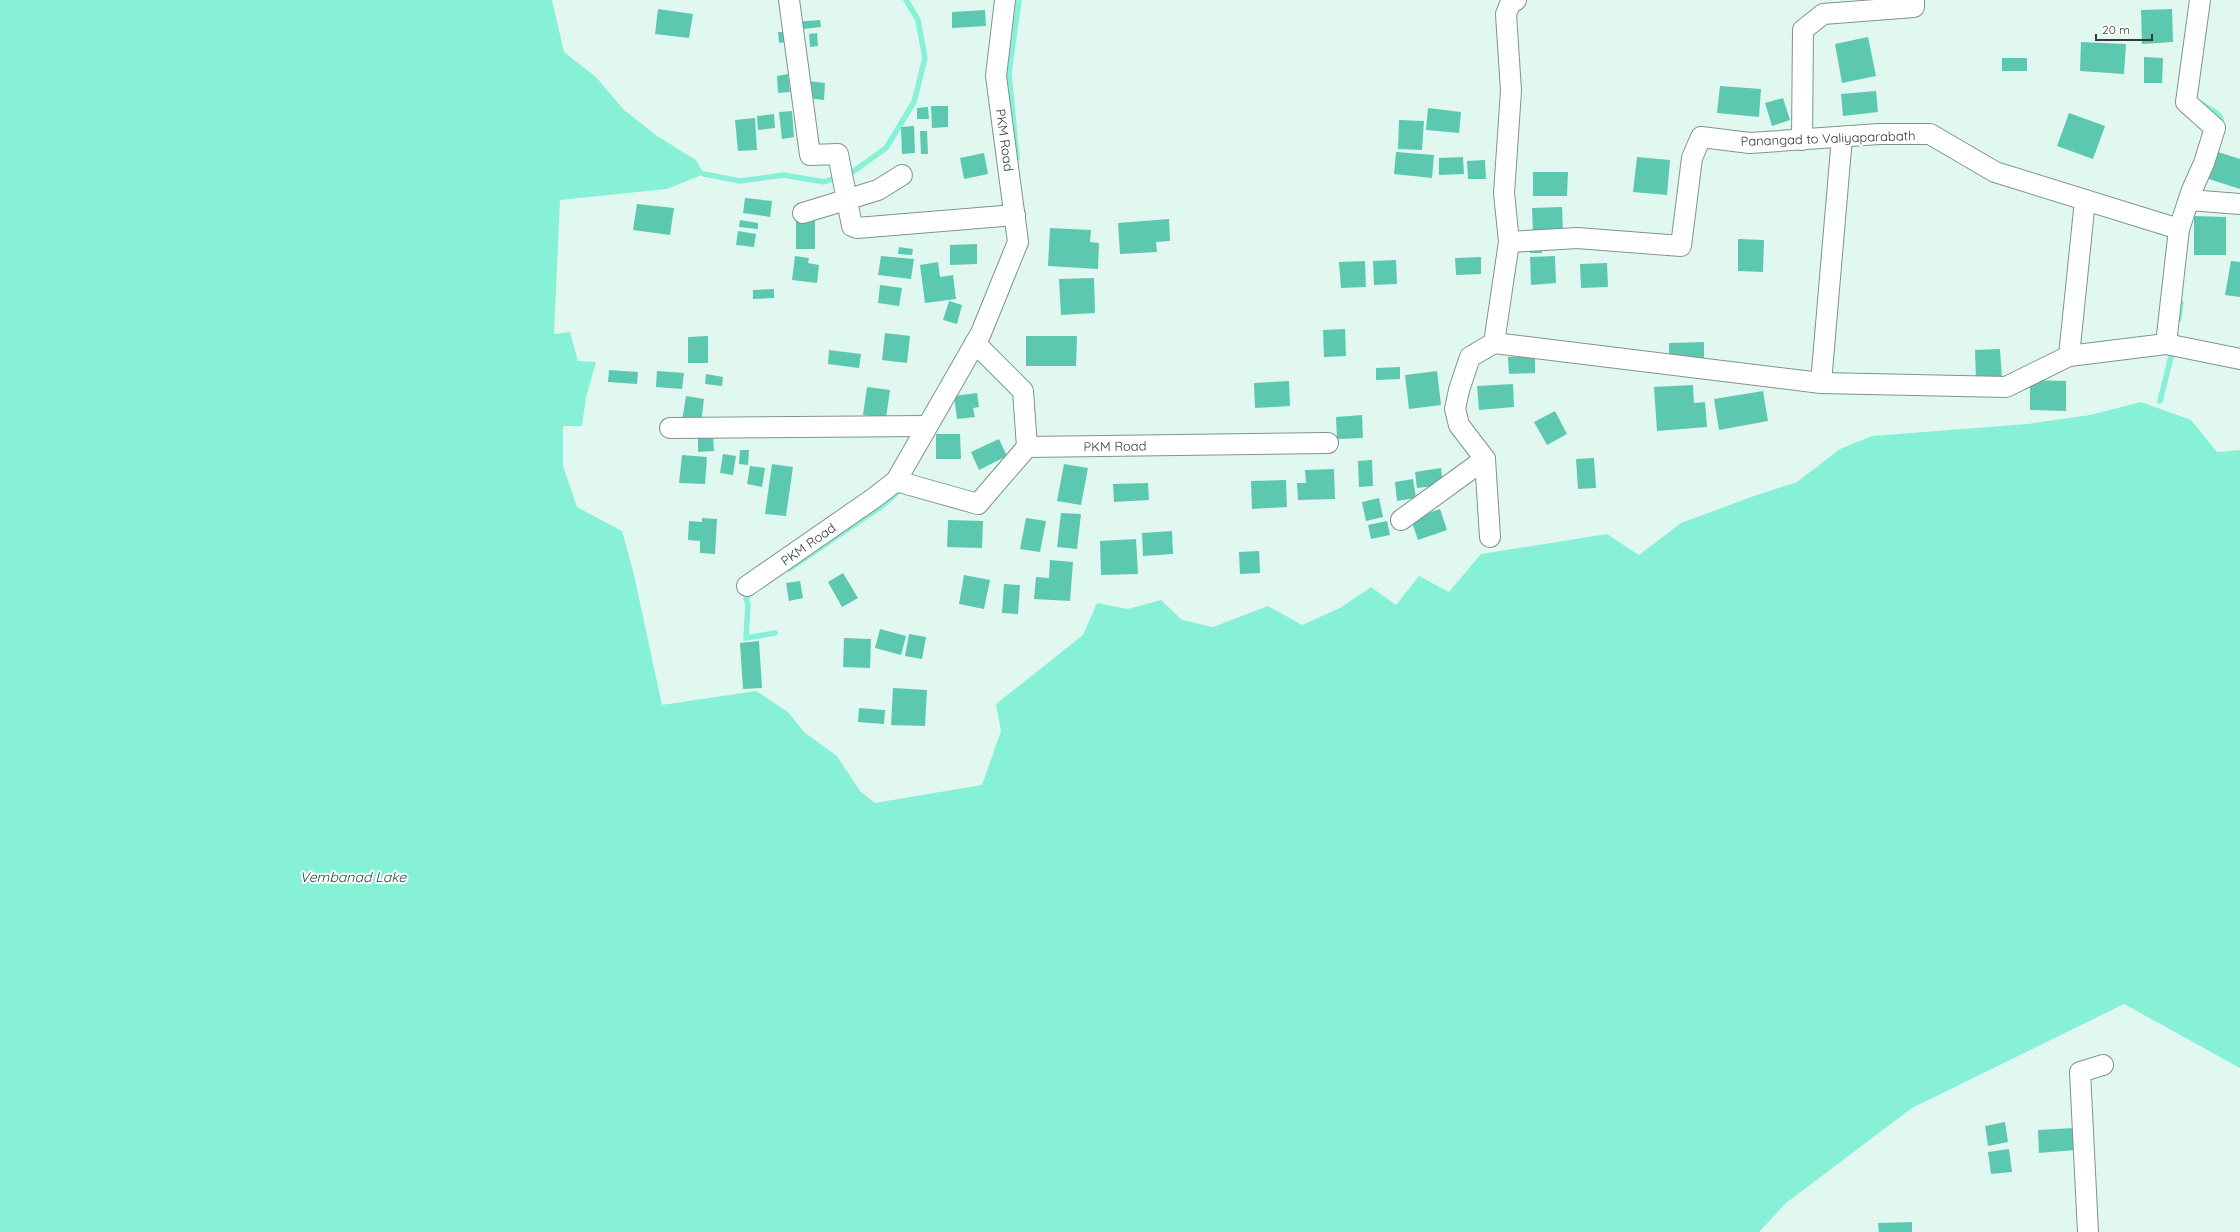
<svg xmlns="http://www.w3.org/2000/svg" width="2240" height="1232" font-family="Quicksand,sans-serif">
<style>
.water{fill:#87f1d8}
.lines{fill:none;stroke-linecap:round;stroke-linejoin:round}
.stream{stroke:#87f1d8;stroke-width:5.5}
.building{fill:#5dc8b0}
.street-casing{stroke:#7f948e;stroke-width:22}
.street{stroke:#fff;stroke-width:20}
.labels{text-anchor:middle;stroke-width:4;stroke-linejoin:round;paint-order:stroke}
.street-label{font-size:13px;fill:#323b38;stroke:#fff}
.water-label{font-size:14px;font-style:italic;fill:#17473d;stroke:#fff}
</style>
<rect width="100%" height="100%" fill="#e1f8f1"/>
<path class="water" d="M0 0H552L564 52 597 78 623 109 657 136 696 160 704 174 667 189 560 200 554 334 570 332 578 361 596 362 586 397 582 426H563V466L577 507 622 531 634 575 662 705 756 691 788 712 804 732 837 756 860 791 875 803 982 785 1001 731 996 704 1083 635 1097 603 1128 609 1161 600 1182 620 1213 627 1268 606 1302 625 1340 608 1371 587 1396 605 1419 576 1449 592 1481 554 1607 534 1639 555 1681 523 1754 496 1797 482 1840 449 1872 436 2027 424 2090 415 2141 402 2191 420 2217 452 2240 450V1068L2124 1004 1912 1108 1786 1203 1759 1232H0Z"/>
<g class="lines">
<g class="stream">
<path d="M2200 103 2217 113 2221 118 2220 127"/>
<path d="M1017 159 1009 73 1019 0"/>
<path d="M704 174 740 181 784 175 824 182 854 171 886 148 914 102 925 58 918 20 906 0"/>
<path d="M2179 319 2181 303"/>
<path d="M2160 401 2173 349"/>
<path d="M789 569 882 506 899 491"/>
<path d="M751 592 746 599 748 605 746 638 775 633"/>
</g>
</g>
<g class="building">
<path d="M658 9 693 14 689 38 655 34Z"/>
<path d="M2172 9 2173 42 2142 44 2141 10Z"/>
<path d="M985 10 986 26 952 28V12Z"/>
<path d="M820 20 821 27 794 30V22Z"/>
<path d="M778 32H786L787 42 779 43Z"/>
<path d="M817 33 818 46 810 47 809 34Z"/>
<path d="M1868 37 1876 76 1842 83 1835 44Z"/>
<path d="M2081 42 2126 44 2124 74 2080 71Z"/>
<path d="M2144 57 2163 58 2162 83H2144Z"/>
<rect x="2002" y="58" width="25" height="13"/>
<path d="M788 74 790 92 778 93 777 76Z"/>
<path d="M808 81 825 83 824 100 806 98Z"/>
<path d="M1720 86 1761 89 1759 117 1717 113Z"/>
<path d="M1876 91 1878 112 1843 116 1841 94Z"/>
<path d="M1783 98 1790 120 1772 126 1765 103Z"/>
<path d="M931 106H948V127L932 128Z"/>
<path d="M928 107 929 119H917V108Z"/>
<path d="M1428 108 1461 112 1459 133 1426 130Z"/>
<path d="M792 111 794 137 782 139 779 112Z"/>
<path d="M2069 113 2105 126 2093 159 2057 146Z"/>
<path d="M774 114 775 128 758 130 757 116Z"/>
<path d="M755 118 757 150 738 151 735 120Z"/>
<path d="M1399 120 1424 121 1422 150 1398 149Z"/>
<path d="M914 126 915 153 902 154 901 127Z"/>
<path d="M920 131H927L928 154H921Z"/>
<path d="M1396 152 1434 155 1432 178 1394 174Z"/>
<path d="M2218 152 2240 159V189L2209 179Z"/>
<path d="M984 153 988 174 964 179 960 158Z"/>
<path d="M1463 157 1464 174 1439 175V158Z"/>
<path d="M1637 157 1670 160 1667 195 1633 192Z"/>
<path d="M1485 160 1486 179H1468L1467 161Z"/>
<path d="M1533 172H1568L1567 196H1533Z"/>
<path d="M745 198 772 201 770 217 743 213Z"/>
<path d="M637 204 674 208 670 235 633 230Z"/>
<path d="M1562 207 1563 231 1533 232 1532 208Z"/>
<path d="M2194 216 2226 217V255H2194Z"/>
<path d="M1169 219 1170 241 1156 242 1157 252 1120 254 1118 223Z"/>
<path d="M740 220 758 223V229L739 227Z"/>
<rect x="796" y="221" width="19" height="28"/>
<path d="M1050 228 1091 230 1090 242 1099 243 1098 269 1048 266Z"/>
<path d="M738 231 756 234 754 247 736 245Z"/>
<path d="M1738 239 1764 240 1763 272 1738 271Z"/>
<path d="M977 244V264L950 265V245Z"/>
<path d="M1541 245 1542 253H1530L1529 246Z"/>
<path d="M899 247 913 249 912 255 898 254Z"/>
<path d="M795 256 809 258 808 263 819 265 817 283 792 280Z"/>
<path d="M881 256 914 259 911 279 878 275Z"/>
<path d="M1555 256 1556 283 1531 285 1530 257Z"/>
<path d="M1481 257V274L1456 275 1455 258Z"/>
<path d="M1396 260 1397 284 1374 285 1373 261Z"/>
<path d="M1365 261 1366 287 1341 288 1339 262Z"/>
<path d="M2231 261 2240 262V297L2225 295Z"/>
<path d="M938 262 940 277 953 275 956 299 925 303 920 265Z"/>
<path d="M1607 263 1608 287 1581 288 1580 264Z"/>
<path d="M1094 278 1095 313 1061 315 1059 279Z"/>
<path d="M880 285 902 288 899 306 878 303Z"/>
<path d="M774 289V298L753 299V290Z"/>
<path d="M949 301 962 305 957 324 943 320Z"/>
<path d="M1345 329 1346 356 1324 357 1323 330Z"/>
<path d="M885 333 910 336 907 363 882 360Z"/>
<path d="M708 336V363H688V337Z"/>
<path d="M1026 336H1077L1076 366H1026Z"/>
<path d="M1704 342V361L1669 362V343Z"/>
<path d="M2000 349 2002 380 1976 381 1975 350Z"/>
<path d="M829 350 861 354 859 368 828 364Z"/>
<path d="M1535 356V373L1509 374 1508 357Z"/>
<path d="M1400 367V379L1376 380V368Z"/>
<path d="M609 370 638 372 637 384 608 382Z"/>
<path d="M657 371 684 373 682 389 656 387Z"/>
<path d="M1437 371 1441 405 1409 409 1405 375Z"/>
<path d="M706 374 723 377 722 386 705 384Z"/>
<path d="M2030 380 2066 381V411L2030 410Z"/>
<path d="M1289 381 1290 406 1255 408 1254 383Z"/>
<path d="M1513 384 1514 407 1479 410 1477 386Z"/>
<path d="M1693 385 1694 403 1705 402 1707 427 1657 431 1654 387Z"/>
<path d="M867 387 890 390 886 418 863 415Z"/>
<path d="M1763 391 1768 421 1719 430 1714 399Z"/>
<path d="M977 393 979 407 973 408 975 417 957 419 954 396Z"/>
<path d="M686 396 704 399 701 424 682 421Z"/>
<path d="M1555 411 1567 434 1547 445 1534 422Z"/>
<path d="M1362 415 1363 438 1337 439 1336 417Z"/>
<path d="M936 434H960L961 459H936Z"/>
<path d="M698 437H713L714 451 698 452Z"/>
<path d="M999 439 1007 456 979 470 971 452Z"/>
<path d="M740 450H749L748 465 739 464Z"/>
<path d="M723 454 736 456 733 475 720 473Z"/>
<path d="M682 455 707 457 705 484 679 483Z"/>
<path d="M1594 458 1596 488 1578 489 1576 459Z"/>
<path d="M1372 460 1373 486 1359 487 1358 461Z"/>
<path d="M772 464 793 467 786 516 765 514Z"/>
<path d="M1064 464 1088 468 1081 505 1057 501Z"/>
<path d="M750 466 765 468 762 487 747 484Z"/>
<path d="M1441 468 1443 485 1417 488 1415 472Z"/>
<path d="M1334 469 1335 499 1298 500 1297 483H1306L1305 470Z"/>
<path d="M1413 479 1416 498 1397 501 1395 482Z"/>
<path d="M1286 480 1287 507 1252 509 1251 481Z"/>
<path d="M1148 483 1149 500 1114 502 1113 484Z"/>
<path d="M1379 498 1383 517 1366 521 1362 502Z"/>
<path d="M1440 509 1447 530 1418 540 1411 519Z"/>
<path d="M1061 513 1081 514 1077 549 1057 547Z"/>
<path d="M702 518 717 519 715 554 700 553V541L688 540 689 521 702 522Z"/>
<path d="M1026 518 1046 521 1040 552 1020 549Z"/>
<path d="M948 520 983 521 982 548 947 547Z"/>
<path d="M1387 521 1390 535 1371 539 1368 525Z"/>
<path d="M1172 531 1173 554 1143 556 1142 533Z"/>
<path d="M1136 539 1138 574 1101 575 1100 541Z"/>
<path d="M1259 551 1260 573 1240 574 1239 552Z"/>
<path d="M1050 560 1073 562 1070 601 1034 599 1036 577 1049 578Z"/>
<path d="M843 573 858 598 842 607 828 582Z"/>
<path d="M964 575 990 580 984 609 959 604Z"/>
<path d="M800 581 803 598 789 601 786 583Z"/>
<path d="M1004 584 1020 585 1018 614 1002 613Z"/>
<path d="M880 629 906 636 901 655 875 648Z"/>
<path d="M909 634 926 637 922 659 905 656Z"/>
<path d="M844 638 871 639 870 668 843 667Z"/>
<path d="M759 641 762 688 743 689 740 643Z"/>
<path d="M893 688 927 690 925 726 891 725Z"/>
<path d="M859 708 885 710 884 724 858 722Z"/>
<path d="M2005 1122 2008 1142 1988 1146 1985 1126Z"/>
<path d="M2074 1128 2075 1150 2039 1153 2038 1130Z"/>
<path d="M2009 1149 2012 1172 1991 1174 1988 1152Z"/>
<path d="M1912 1222V1232H1879L1878 1223Z"/>
</g>
<g class="lines">
<defs>
<g id="street">
<path d="M789 0 810 155 838 154 852 226 857 228 1015 215"/>
<path d="M1516 0 1510 4 1506 14 1511 91 1504 193 1509 242 1577 238 1681 246 1692 158 1701 137 1750 143 1879 134H1930L1995 172 2179 229"/>
<path d="M1802 140 1803 30 1823 14 1914 7V0"/>
<path d="M2085 200 2069 356 2166 344 2240 359"/>
<path d="M2189 200 2240 204"/>
<path d="M803 213 878 190 902 175"/>
<path d="M975 343 1023 391 1027 447 1328 443"/>
<path d="M1494 343 1821 383 2006 387 2069 356"/>
<path d="M2166 344 2179 229 2192 190 2204 163 2215 128 2186 102 2200 0"/>
<path d="M1821 383 1842 137"/>
<path d="M670 428 927 426"/>
<path d="M896 481 978 504 1027 447"/>
<path d="M1401 520 1485 459"/>
<path d="M1490 537 1485 459 1459 425 1455 409 1459 390 1470 357 1494 343 1509 242"/>
<path d="M747 586 874 498 896 481 981 333 1018 242 996 76 1005 0"/>
<path d="M2088 1232 2080 1072 2103 1065"/>
</g>
</defs>
<use href="#street" class="street-casing"/>
<use href="#street" class="street"/>
</g>
<g class="labels">
<g class="street-label">
<text transform="translate(1828 138) rotate(-2)" y="5">Panangad to Valiyaparabath</text>
<text transform="translate(1005 140) rotate(82)" y="5">PKM Road</text>
<text transform="translate(1115 446) rotate(-1)" y="5">PKM Road</text>
<text transform="translate(808 544) rotate(-35)" y="5">PKM Road</text>
</g>
<g class="water-label">
<text x="353" y="882">Vembanad Lake</text>
</g>
</g>
<path d="M2096 34v6h56v-6" fill="none" stroke="#323b38" stroke-width="2"/>
<text x="2102" y="34" font-size="12" fill="#323b38" stroke="#ffffff" stroke-width="3" paint-order="stroke">20 m</text>
</svg>
